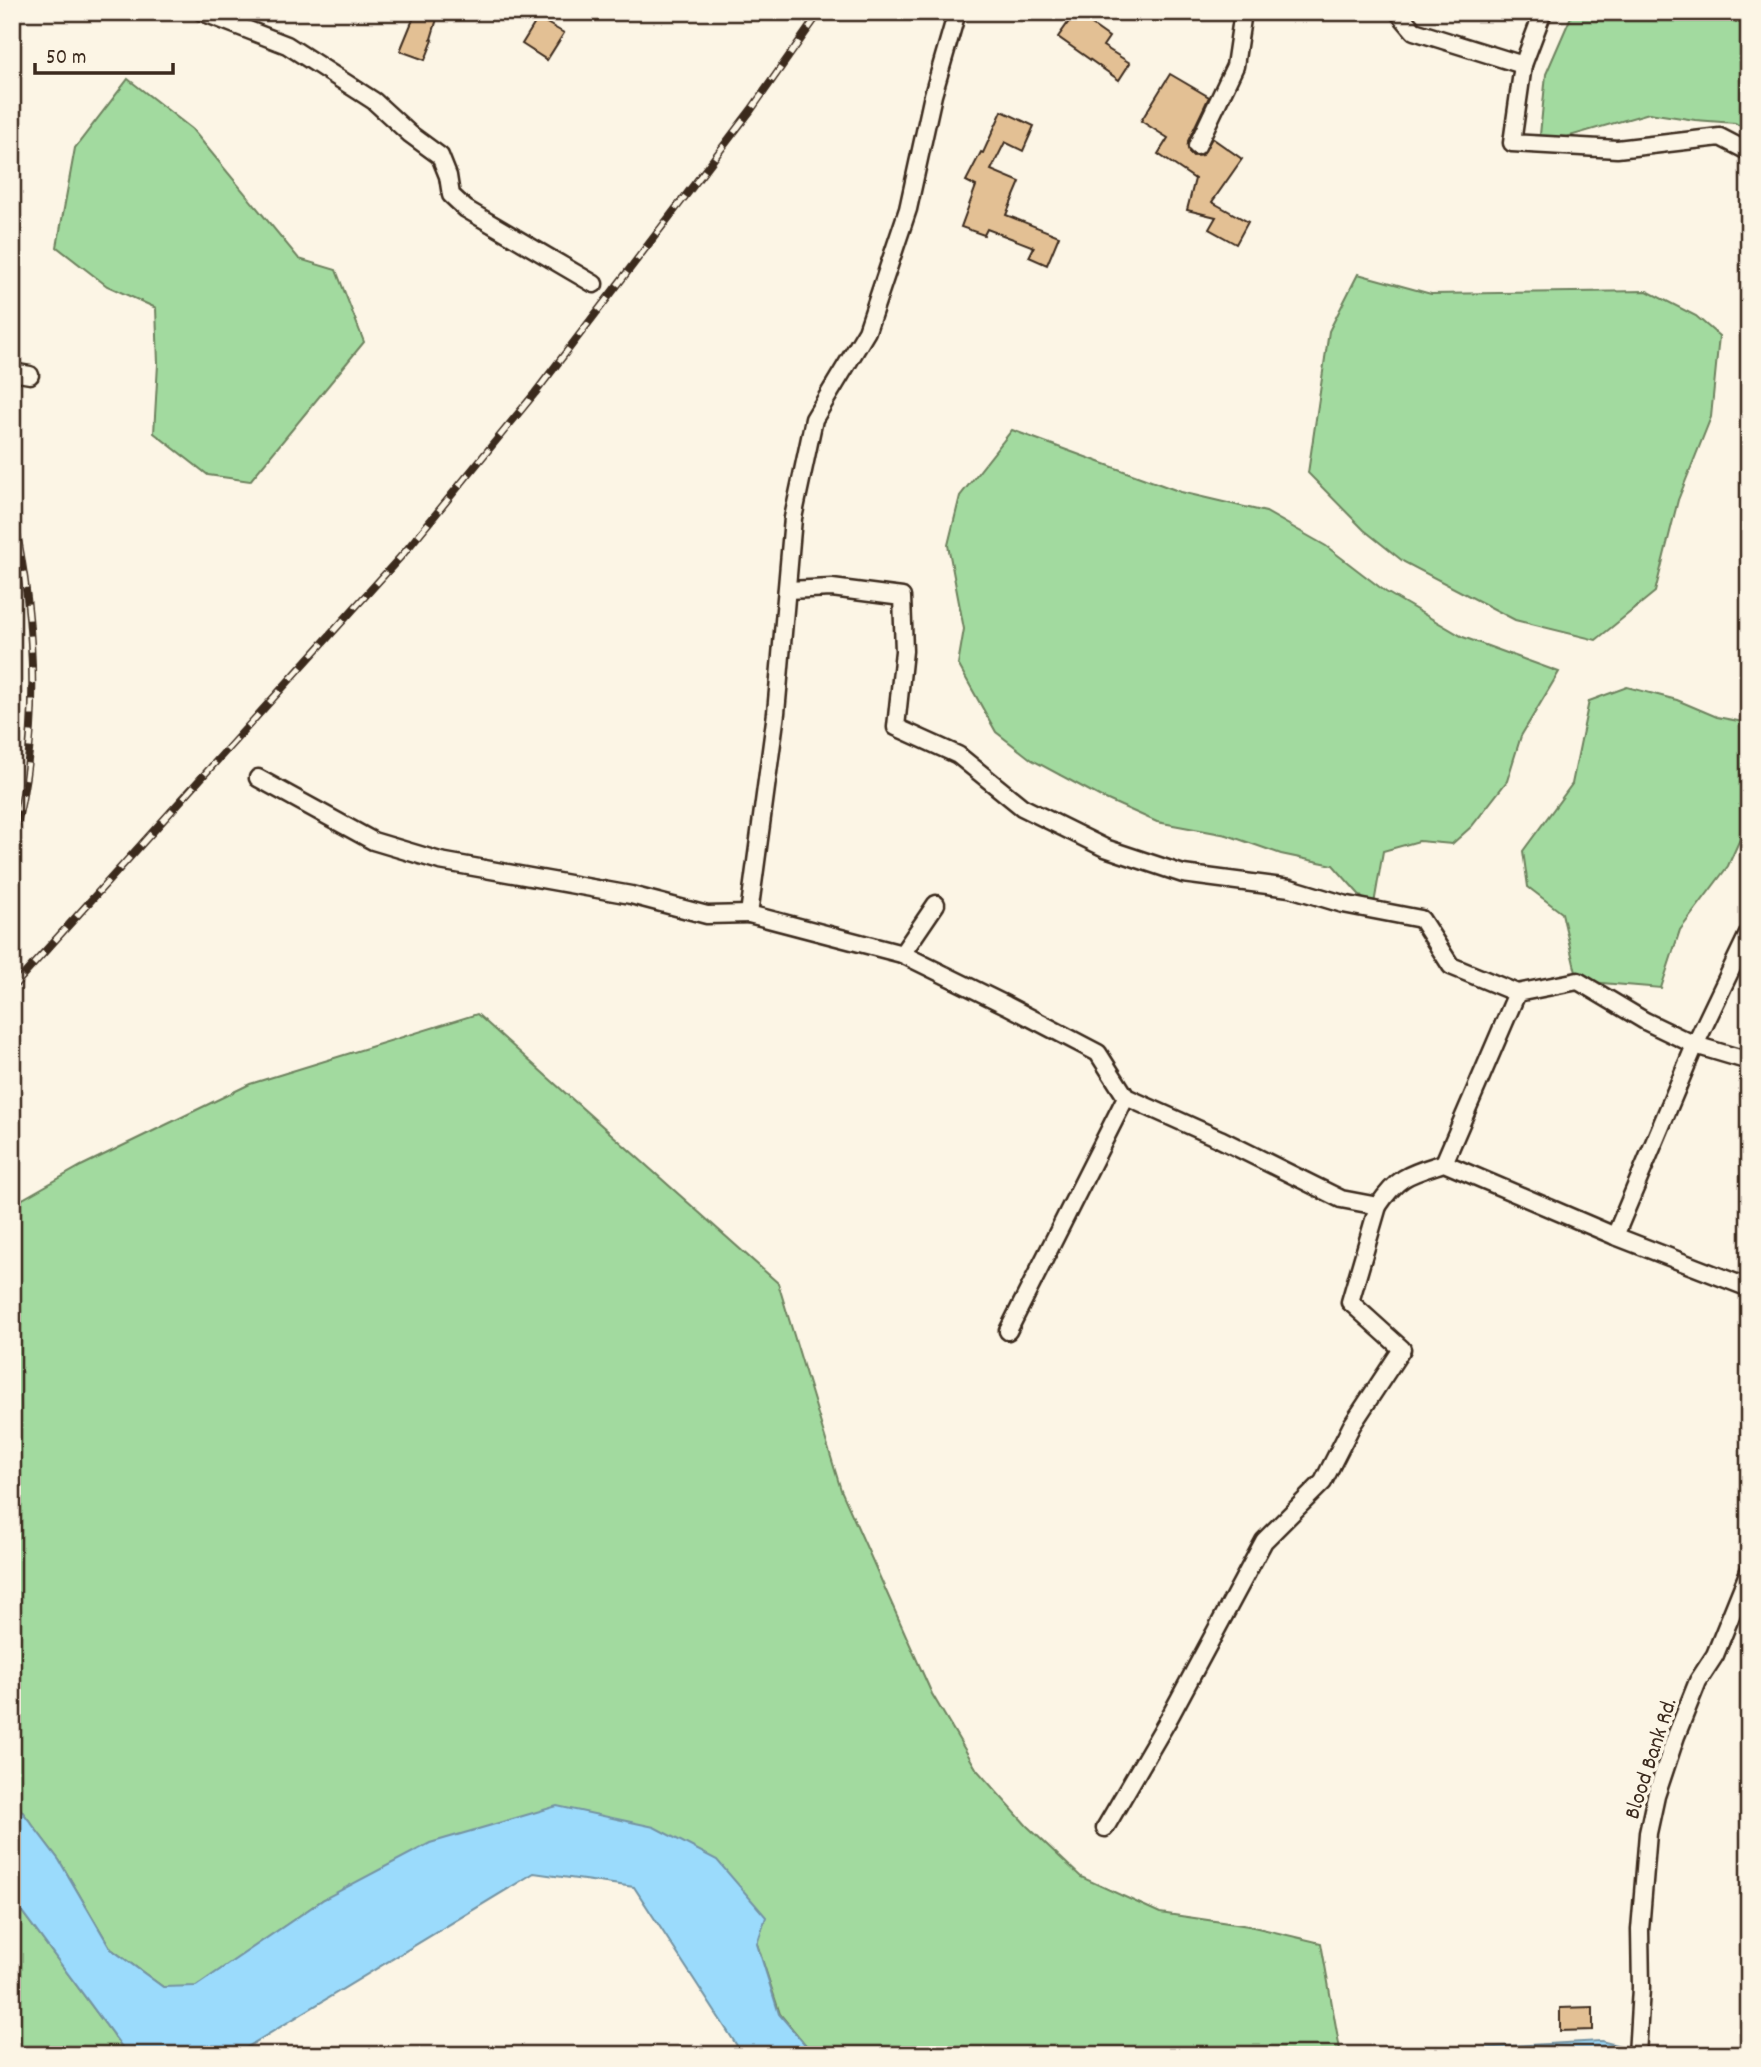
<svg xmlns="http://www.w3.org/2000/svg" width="1761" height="2067" font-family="Dekko,sans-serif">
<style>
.green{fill:#a2da9f;stroke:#6e825e;stroke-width:2}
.water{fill:#9bdbfc;stroke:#7594a3;stroke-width:2}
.building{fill:#e3c094;stroke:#3b2a1e;stroke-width:2}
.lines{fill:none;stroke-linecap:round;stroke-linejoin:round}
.minor-casing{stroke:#3b2a1e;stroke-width:21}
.minor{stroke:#fcf5e5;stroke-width:16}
.rail-casing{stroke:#3b2a1e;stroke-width:8}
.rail{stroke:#fcf5e5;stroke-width:5;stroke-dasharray:16;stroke-linecap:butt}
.labels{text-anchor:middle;stroke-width:7;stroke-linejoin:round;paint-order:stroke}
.street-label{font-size:23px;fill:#3b2a1e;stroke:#fcf5e5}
</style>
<rect width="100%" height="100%" fill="#fcf5e5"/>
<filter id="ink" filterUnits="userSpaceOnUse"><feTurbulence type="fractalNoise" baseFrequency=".0143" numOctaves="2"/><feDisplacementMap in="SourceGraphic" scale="14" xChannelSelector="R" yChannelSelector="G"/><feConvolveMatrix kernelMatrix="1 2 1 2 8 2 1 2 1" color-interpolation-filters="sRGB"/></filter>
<g filter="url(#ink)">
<g class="green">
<path d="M1573 12H1733L1736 22H1749V131L1735 123 1695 120 1649 113 1539 145 1546 74Z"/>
<path d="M128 79 192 129 299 259 336 270 364 342 250 481 208 475 154 433 158 364 156 308 107 286 57 247 75 148Z"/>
<path d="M1358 274 1431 294 1647 291 1696 316 1719 336 1711 417 1678 500 1655 592 1596 640 1515 620 1404 562 1364 530 1308 473 1329 331Z"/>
<path d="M1012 430 1181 492 1266 512 1326 546 1386 592 1463 637 1559 672 1521 736 1507 781 1472 826 1452 844 1419 841 1383 851 1373 910 1333 865 1281 854 1227 835 1157 822 1101 797 1032 760 996 732 958 664 964 629 948 545 960 496Z"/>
<path d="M1627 687 1677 700 1717 717 1749 723V819L1728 866 1680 930 1661 988 1578 981 1562 913 1528 887 1523 851 1572 784 1589 701Z"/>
<path d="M477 1014 778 1283 841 1490 932 1694 977 1770 1027 1826 1081 1877 1160 1913 1249 1926 1321 1943 1341 2055H814L780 2014 757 1944 654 1827 324 1899 196 1987H163L111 1949 59 1860 12 1798V1205L81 1166 250 1084Z"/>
<path d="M12 1898 128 2055H12Z"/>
</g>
<g class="water">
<path d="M12 1798 59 1860 111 1949 163 1987 196 1986 324 1899 430 1843 557 1806 654 1827 717 1860 766 1917 757 1944 779 2014 814 2055H743L634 1887 534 1873 234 2055H128L12 1898Z"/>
<path d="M1601 2041 1624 2047 1623 2055H1433L1442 2050Z"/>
</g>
<g class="building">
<path d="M416 12H439L431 39 433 40 425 60 400 51Z"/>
<path d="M1075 13 1109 37 1103 46 1130 63 1119 80 1058 37Z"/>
<path d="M538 18 564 33 547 60 522 44Z"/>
<path d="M1170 74 1209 97 1188 141 1189 152 1193 156 1202 155 1212 138 1242 159 1212 202 1248 222 1236 244 1209 229 1216 217 1187 210 1195 179 1158 154 1168 138 1141 121Z"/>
<path d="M1002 111 1034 126 1023 151 1005 142 991 170 1020 182 1006 215 1059 236 1047 265 1029 257 1034 247 987 229 984 235 961 227 976 186 966 181 981 152 983 153Z"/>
<path d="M1593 2007V2030L1560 2031V2008Z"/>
</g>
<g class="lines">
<defs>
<g id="minor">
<path d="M202 12 287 45 374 101 410 134 440 156 448 176 451 195 466 209 594 284"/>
<path d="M957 12 933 95 908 209 867 331 814 419 793 518 776 713 749 914 902 954 1006 1005 1098 1053 1126 1097 1220 1139 1341 1199 1378 1206 1350 1302 1402 1349 1352 1425 1323 1482 1264 1541 1168 1720 1105 1828"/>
<path d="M1398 12 1414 31 1523 65 1512 143 1617 149 1720 137 1749 152"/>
<path d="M12 13 13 12"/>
<path d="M1523 65 1543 12"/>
<path d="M1197 146 1235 66 1243 12"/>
<path d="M12 372 30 375"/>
<path d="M787 590 832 588 902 597 904 651 896 727 958 755 1022 807 1105 848 1183 874 1290 888 1343 904 1421 919 1451 966 1517 993 1578 981 1645 1021 1695 1045 1749 1061"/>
<path d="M258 778 373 841 440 861 631 895 707 915 749 914"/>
<path d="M902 954 936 904"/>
<path d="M1444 1163 1517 993"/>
<path d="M1378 1206C1399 1175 1410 1174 1444 1163L1615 1236 1749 1288"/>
<path d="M1615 1236 1695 1045 1749 932"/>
<path d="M1008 1331 1126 1097"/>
<path d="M1637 2055 1641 1988 1640 1930 1648 1833 1656 1796 1676 1736 1698 1681 1715 1655 1749 1571"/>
</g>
</defs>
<use href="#minor" class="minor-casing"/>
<use href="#minor" class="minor"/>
<defs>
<g id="rail">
<path d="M12 509C36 619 42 734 12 844"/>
<path d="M12 988 404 553 535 393 751 110 820 12"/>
</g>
</defs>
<use href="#rail" class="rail-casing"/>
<use href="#rail" class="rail"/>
</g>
</g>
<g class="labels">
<g class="street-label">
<text transform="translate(1649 1758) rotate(-72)" y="8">Blood Bank Rd.</text>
</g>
</g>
<rect width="1761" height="2067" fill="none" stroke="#fcf5e5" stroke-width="42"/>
<rect x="21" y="21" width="1719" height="2025" fill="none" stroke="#3b2a1e" stroke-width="2.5" filter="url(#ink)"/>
<path d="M35 63v10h138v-10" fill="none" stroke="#3b2a1e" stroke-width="3.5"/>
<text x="46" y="63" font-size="21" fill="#3b2a1e" stroke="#fcf5e5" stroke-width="5" paint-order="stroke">50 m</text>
</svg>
